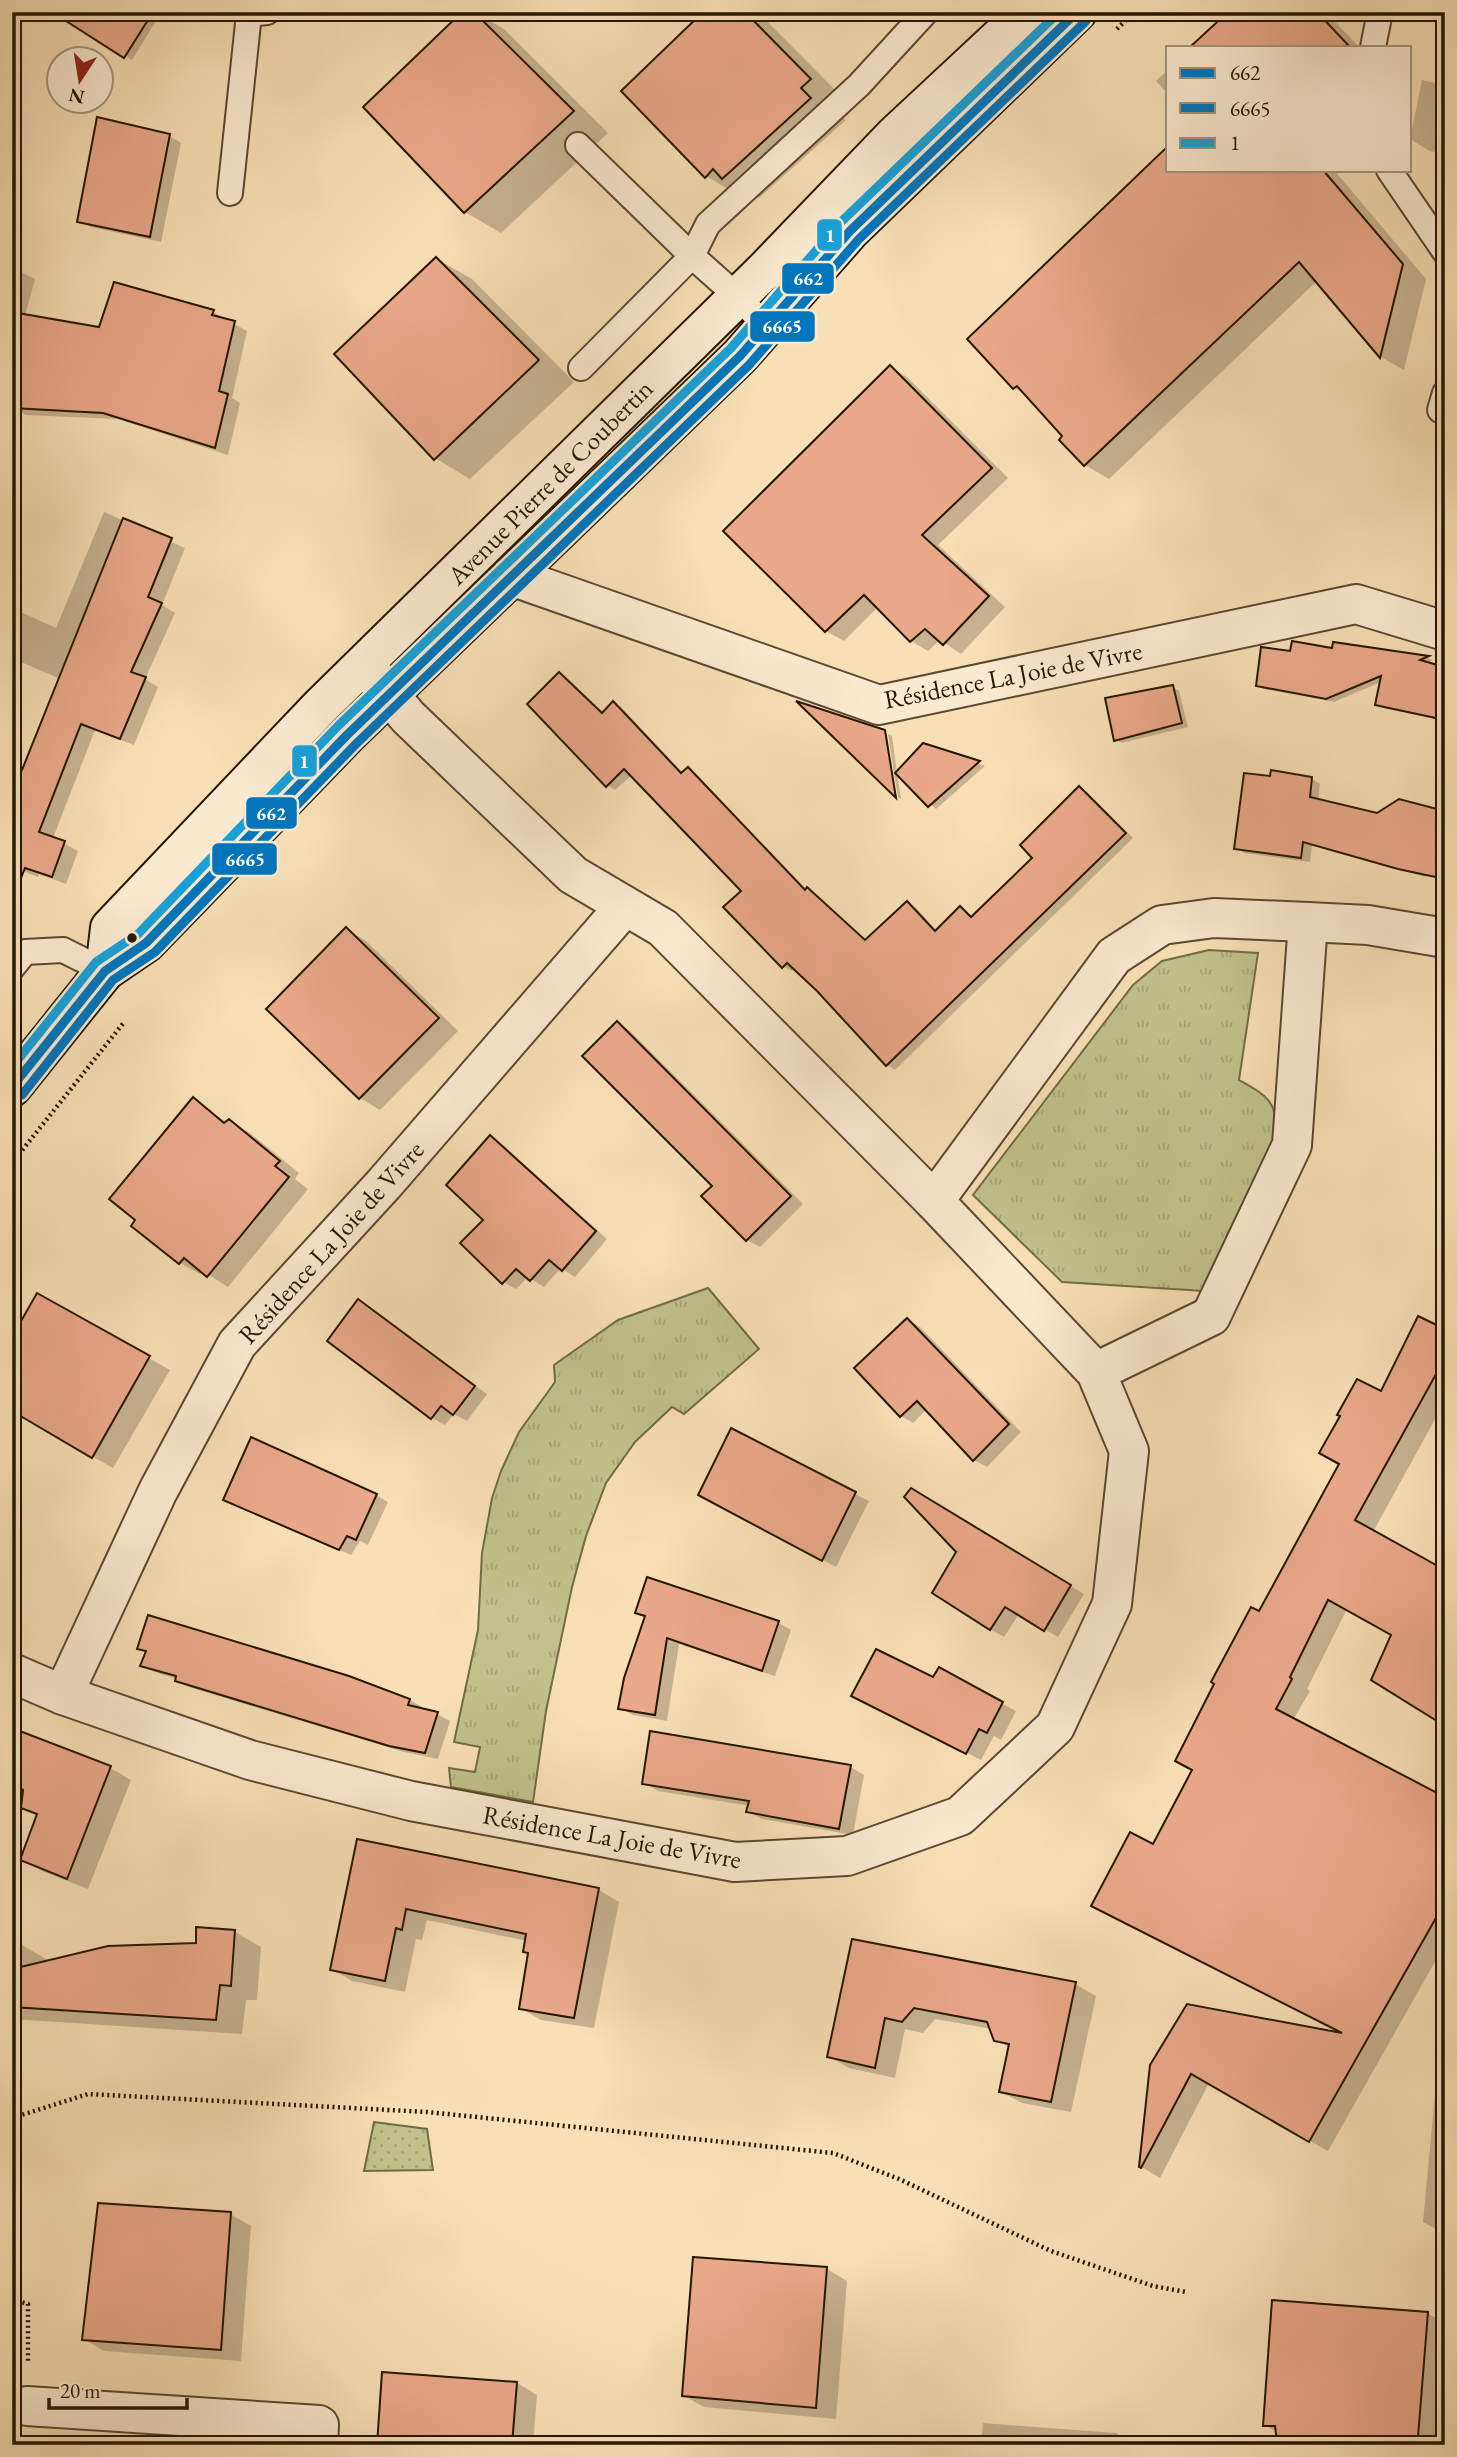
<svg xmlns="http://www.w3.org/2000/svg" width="1457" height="2457" font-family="'EB Garamond',serif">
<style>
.grass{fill:url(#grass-tufts);stroke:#726c47;stroke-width:2}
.park{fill:url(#park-dots);stroke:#726c47;stroke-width:2}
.shadow{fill:#0003}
.building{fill:#eaa88a;stroke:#251602;stroke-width:2}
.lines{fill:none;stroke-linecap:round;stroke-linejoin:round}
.service-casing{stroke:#5a482f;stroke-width:28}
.minor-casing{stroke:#5a482f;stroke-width:42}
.secondary-casing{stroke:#251602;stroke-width:42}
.path{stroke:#251602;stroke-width:4.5;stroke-dasharray:2 3.5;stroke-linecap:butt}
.service{stroke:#faead0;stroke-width:24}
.minor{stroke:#faead0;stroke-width:38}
.secondary{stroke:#faead0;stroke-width:38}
.bus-1-casing{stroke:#faead0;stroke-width:14}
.bus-2-casing{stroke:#faead0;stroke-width:14}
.bus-3-casing{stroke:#faead0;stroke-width:14}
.bus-1{stroke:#0275bc;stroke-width:9}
.bus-2{stroke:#0275bc;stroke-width:9}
.bus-3{stroke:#18a0d8;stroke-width:9}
.bus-dot{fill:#251602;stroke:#faead0;stroke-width:2.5}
.labels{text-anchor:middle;stroke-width:6;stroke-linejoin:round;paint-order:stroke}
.street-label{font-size:26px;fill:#251602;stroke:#faead0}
.line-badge{stroke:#faead0;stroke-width:2.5}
.badge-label{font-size:19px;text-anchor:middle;font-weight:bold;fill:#fff}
</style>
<defs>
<pattern id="grass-tufts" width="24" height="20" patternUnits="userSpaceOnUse" patternTransform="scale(1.75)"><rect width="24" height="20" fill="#c0c18c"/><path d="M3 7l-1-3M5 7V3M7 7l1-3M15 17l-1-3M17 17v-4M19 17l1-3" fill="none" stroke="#a5a577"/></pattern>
<pattern id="park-dots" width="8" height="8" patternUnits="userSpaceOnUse" patternTransform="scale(1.75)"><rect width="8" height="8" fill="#c0c18c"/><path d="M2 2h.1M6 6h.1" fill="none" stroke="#a5a577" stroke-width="1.8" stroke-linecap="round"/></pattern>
</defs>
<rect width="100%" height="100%" fill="#f8dfb6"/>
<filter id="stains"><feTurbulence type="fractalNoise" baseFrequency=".00286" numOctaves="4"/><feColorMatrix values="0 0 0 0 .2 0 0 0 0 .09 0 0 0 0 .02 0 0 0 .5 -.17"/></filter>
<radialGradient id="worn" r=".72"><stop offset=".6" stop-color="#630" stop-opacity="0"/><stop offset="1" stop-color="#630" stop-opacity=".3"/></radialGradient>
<g class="grass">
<path d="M1209 950 1258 953 1239 1080C1265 1095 1276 1099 1277 1131L1204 1291 1062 1282 973 1195 1133 985 1162 961Z"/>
<path d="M708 1288 759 1349 684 1414 672 1407 635 1442 606 1483 586 1536 572 1587 546 1711 533 1802 451 1787 449 1768 475 1772 480 1747 454 1742 478 1630 482 1553 492 1498 501 1471 519 1432 555 1382 554 1365 618 1320Z"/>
</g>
<path class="park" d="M374 2122 427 2129 433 2170 364 2171Z"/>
<g class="shadow">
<path d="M142 12 156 21 132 60 87 32Z"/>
<path d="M465 12H474L504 29 608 133 501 233 465 212 365 108Z"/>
<path d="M705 12H757L760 14 845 100 835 109 846 120 759 198 747 191 741 197 706 176Z"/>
<path d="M1230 12H1326L1359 47H1193Z"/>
<path d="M1168 70V94L1156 81Z"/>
<path d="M1422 80 1445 85V154L1430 151 1410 139Z"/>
<path d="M169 136 181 143 161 242 91 227 79 221Z"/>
<path d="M1168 149V170H1334L1426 279 1404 370 1381 357 1317 281 1109 479 1085 465 1061 440 1064 436 1029 396 1014 388 969 339Z"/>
<path d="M437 259 472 279 574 382 470 479 435 458Z"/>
<path d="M12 268 35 279 25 316 101 329 213 312 247 331 232 398 240 403 228 455 118 419 26 415 13 407Z"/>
<path d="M890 367 907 377 1008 478 938 545 1005 607 961 654 940 640 928 651 911 641 878 607 844 641 826 631 725 531Z"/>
<path d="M104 512 185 548 162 605 175 613 145 679 158 687 134 745 95 730 53 838 78 851 66 884 39 874 38 877 12 867 23 772 60 679 12 658V608L56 628Z"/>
<path d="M1334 644 1428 658 1433 660 1426 663 1443 706 1440 720 1383 708 1377 704 1381 682 1334 702 1264 689 1257 685 1291 653 1333 650Z"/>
<path d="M559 674 568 679 604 713 613 703 622 708 683 773 688 769 696 774 807 890 816 894 866 941 907 904 916 908 937 931 960 908 973 918 1035 858 1080 788 1088 793 1133 838 895 1070 887 1065 795 968 791 971 783 966 743 891 632 775 615 790 607 785Z"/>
<path d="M1173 687 1179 691 1188 727 1122 743 1116 739Z"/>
<path d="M888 734 892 736 897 773 923 745 985 766 936 809 897 773 901 799 898 797Z"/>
<path d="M1312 779 1320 784 1318 801 1378 815 1437 814 1425 877 1312 845 1310 862 1244 853 1236 848Z"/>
<path d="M346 929 366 941 458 1031 380 1110 360 1098Z"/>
<path d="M617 1023 630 1031 803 1204 760 1247 747 1240Z"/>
<path d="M193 1099 227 1123 229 1121 250 1133 299 1173 295 1179 308 1189 228 1287 203 1271 200 1274 180 1263Z"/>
<path d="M491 1138 503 1145 607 1239 575 1277 561 1268 544 1287 528 1277 516 1289 503 1282 485 1220Z"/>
<path d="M38 1296 170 1370 113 1468 12 1410Z"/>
<path d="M358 1301 487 1394 467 1421 454 1414 445 1425 432 1418 330 1341Z"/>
<path d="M1445 1309V1401L1373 1532 1435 1566 1445 1548V1723L1394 1635 1347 1609 1307 1689 1310 1691 1293 1720 1445 1798V1944L1328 2151 1209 2083 1160 2178 1140 2166 1152 2066 1346 2036 1154 1846 1194 1770 1260 1614 1382 1393Z"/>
<path d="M908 1320 920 1327 1021 1432 987 1467 974 1460 927 1409 913 1423 901 1416Z"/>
<path d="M732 1431 869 1501 836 1567 714 1502Z"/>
<path d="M912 1491 1084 1594 1058 1637 1019 1614 1004 1637 990 1629 958 1551Z"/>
<path d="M376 1495 388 1502 368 1545 360 1541 351 1555 237 1506Z"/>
<path d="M648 1580 779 1623 791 1630 775 1676 679 1644 667 1721 633 1715 620 1708 647 1618 637 1612Z"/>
<path d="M140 1649 410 1700 422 1707 421 1710 437 1714 450 1721 438 1759 404 1752 189 1687 177 1679 155 1672 142 1665 147 1653Z"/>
<path d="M939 1669 1016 1711 1001 1740 994 1736 981 1760 867 1703 933 1680Z"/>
<path d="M12 1730 110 1768 131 1780 88 1889 42 1871 22 1859 38 1816 23 1807 25 1793 12 1788Z"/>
<path d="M652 1733 851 1767 864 1775 853 1835 762 1819 749 1812 750 1806 658 1791 644 1783Z"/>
<path d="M358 1841 599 1890 619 1902 594 2028 541 2020 520 2008 530 1954 525 1951 527 1941 427 1920 422 1940 416 1939 405 1992 352 1981 332 1969Z"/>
<path d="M235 1932 261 1947 257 2000H246L242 2034 12 2019V1942L19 1943 51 1962 198 1945Z"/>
<path d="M853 1941 1075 1984 1096 1996 1071 2112 1022 2103 1001 2092 1010 2048 996 2039 992 2029 935 2019 923 2033 905 2029 895 2078 849 2068 829 2056Z"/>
<path d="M1436 2084 1445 2085V2234L1423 2222Z"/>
<path d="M230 2214 251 2226 241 2361 104 2351 84 2339Z"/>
<path d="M695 2259 827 2269 847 2281 836 2419 704 2407 683 2395Z"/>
<path d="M1427 2313 1445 2323V2360L1438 2445H1285L1278 2441V2433L1265 2425Z"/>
<path d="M517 2383 537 2395 533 2445H379Z"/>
<path d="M983 2423 1116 2433 1136 2445H981Z"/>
</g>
<g class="building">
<path d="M52 12H153L124 58Z"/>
<path d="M462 12H474L574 111 464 213 363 107Z"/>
<path d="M703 12H745L811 79 801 88 811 98 722 179 713 169 705 178 621 91Z"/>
<path d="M1228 12H1317L1350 47H1190Z"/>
<path d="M97 117 170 134 150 237 77 222Z"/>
<path d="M1168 146V170H1323L1403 264 1380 358 1299 262 1084 466 1059 440 1062 436 1017 386 1013 389 967 339Z"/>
<path d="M436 257 539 360 434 460 334 354Z"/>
<path d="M114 282 214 310 212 315 235 321 219 391 228 394 215 448 103 413 12 408V312L99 327Z"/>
<path d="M890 365 992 468 922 535 989 596 943 645 925 629 910 642 864 595 825 632 723 531Z"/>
<path d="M123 518 172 538 148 597 162 603 131 672 146 677 120 739 81 724 39 832 65 841 52 877 25 868 15 893H12V766L22 770Z"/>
<path d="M1292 641 1332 648 1333 642 1429 656 1420 660 1445 667V720L1375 705 1381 676 1326 699 1256 686 1261 647 1290 651Z"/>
<path d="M559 672 602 713 613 701 681 773 688 767 805 890 807 887 865 940 907 901 935 931 960 906 971 917 1032 858 1020 845 1079 786 1126 833 886 1066 817 991 787 963 782 968 723 907 741 891 624 769 606 787 527 704Z"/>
<path d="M1173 685 1182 723 1114 741 1105 698Z"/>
<path d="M796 701 885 730 896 798Z"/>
<path d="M923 743 980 761 928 807 895 773Z"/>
<path d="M1271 770 1312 777 1310 797 1377 813 1399 799 1445 811V879L1398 869 1303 842 1301 858 1234 849 1244 773 1270 776Z"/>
<path d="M346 927 439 1018 359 1099 266 1009Z"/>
<path d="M617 1021 791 1196 746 1241 701 1196 712 1186 582 1056Z"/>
<path d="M193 1097 224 1123 229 1119 280 1161 275 1166 289 1177 207 1277 184 1258 179 1264 131 1226 135 1220 109 1199Z"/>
<path d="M490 1135 596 1231 562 1271 549 1260 530 1281 516 1269 502 1284 460 1243 483 1220 446 1185Z"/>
<path d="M37 1293 150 1356 92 1458 12 1411V1337Z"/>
<path d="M358 1299 475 1386 453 1415 441 1406 431 1419 327 1341Z"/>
<path d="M1418 1316 1445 1329V1358L1355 1520 1445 1570V1726L1371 1680 1391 1635 1328 1600 1290 1677 1292 1679 1276 1709 1445 1797V1902L1309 2142 1191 2074 1141 2168 1139 2167 1150 2065 1187 2004 1342 2033 1091 1906 1130 1832 1153 1844 1192 1770 1175 1761 1214 1684 1211 1682 1251 1607 1259 1611 1339 1464 1319 1453 1340 1416 1337 1415 1357 1379 1381 1391Z"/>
<path d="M907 1318 1009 1424 973 1461 917 1401 900 1417 854 1368Z"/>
<path d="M731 1428 856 1492 822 1561 698 1495Z"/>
<path d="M251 1437 377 1494 356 1540 347 1536 339 1550 223 1500Z"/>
<path d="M911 1488 1071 1585 1044 1631 1005 1607 990 1630 932 1593 956 1552 904 1497Z"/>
<path d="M647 1577 779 1621 762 1671 667 1638 655 1715 618 1709 624 1678 645 1616 635 1613Z"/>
<path d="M148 1615 349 1676 410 1699 408 1705 438 1712 425 1753 389 1746 175 1681 176 1676 140 1666 146 1651 137 1649Z"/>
<path d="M876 1649 933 1677 939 1667 1003 1702 987 1733 979 1729 966 1754 851 1696Z"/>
<path d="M12 1728 111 1766 67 1879 20 1860 37 1814 21 1808 23 1790 12 1786Z"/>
<path d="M650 1731 851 1765 839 1829 746 1812 749 1801 642 1784Z"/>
<path d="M357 1839 599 1888 574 2018 519 2009 528 1953 523 1952 526 1934 406 1909 402 1930 396 1928 385 1981 330 1970Z"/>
<path d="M196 1927 235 1930 231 1986 220 1985 216 2020 12 2007V1969L108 1946 196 1943Z"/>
<path d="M852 1939 1076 1982 1051 2102 999 2092 1009 2044 994 2041 987 2022 914 2008 902 2022 885 2018 875 2068 827 2057Z"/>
<path d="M98 2203 231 2212 221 2350 82 2340Z"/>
<path d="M693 2257 827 2267 816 2408 682 2396Z"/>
<path d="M1272 2300 1428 2312 1418 2437 1405 2438 1404 2445H1322L1277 2442 1275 2426H1263Z"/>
<path d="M382 2372 517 2382 512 2445H377Z"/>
</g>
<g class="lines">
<defs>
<g id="service">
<path d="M1373 47 1380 12"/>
<path d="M578 145 692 256 738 297 766 326"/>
<path d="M1389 170 1445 252"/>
<path d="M230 193 249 14 267 12"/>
<path d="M581 368 692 256 708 224 859 85 926 12"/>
<path d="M1445 393 1440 410 1445 411"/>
<path d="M12 968 25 952 63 950 105 971"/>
</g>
<g id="minor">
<path d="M511 576 879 705 1356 604 1445 631"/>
<path d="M934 1201 1114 956 1162 925 1214 918 1308 922 1368 925 1445 938"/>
<path d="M1096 1372 1211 1316 1292 1145 1308 922"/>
<path d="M12 1673 63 1695 250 1760 411 1801 735 1862 847 1856 960 1816 1055 1727 1112 1604 1129 1451 1096 1372 934 1201 663 928 573 875 408 717 367 668"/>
<path d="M63 1695 158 1491 237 1344 384 1184 625 906"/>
<path d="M27 2406 319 2425 318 2445"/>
</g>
<g id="secondary">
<path d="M105 971 110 928 320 707 765 270 895 135 1027 12"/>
<path d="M12 1087 105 971 146 943 347 735 740 356 850 231 1077 12"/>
</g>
</defs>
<use href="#service" class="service-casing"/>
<use href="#minor" class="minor-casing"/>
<use href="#secondary" class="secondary-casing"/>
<g class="path">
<path d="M1117 29 1134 12"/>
<path d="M12 1163 125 1021"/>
<path d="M12 2118 88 2094 427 2112 833 2153 899 2179 1051 2251 1153 2286 1186 2292"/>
<path d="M12 2299 28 2304V2363"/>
</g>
<use href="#service" class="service"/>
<use href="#minor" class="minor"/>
<use href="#secondary" class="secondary"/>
<defs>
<path id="bus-1" d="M12 1087 105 971 146 943 347 735 740 356 850 231 1077 12"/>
<path id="bus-2" d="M22 1095 113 980 155 952 356 744 749 365 859 239 1086 21"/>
<path id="bus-3" d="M12 1067 96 962 138 934 338 726 731 348 841 222 1059 12"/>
</defs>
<use href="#bus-1" class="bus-1-casing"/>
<use href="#bus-2" class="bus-2-casing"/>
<use href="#bus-3" class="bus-3-casing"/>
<use href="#bus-1" class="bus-1"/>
<use href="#bus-2" class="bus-2"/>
<use href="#bus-3" class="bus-3"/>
</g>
<circle class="bus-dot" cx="132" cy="938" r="6"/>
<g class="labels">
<g class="street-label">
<text transform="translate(550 482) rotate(-45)" y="9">Avenue Pierre de Coubertin</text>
<text transform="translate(1013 675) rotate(-11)" y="9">Résidence La Joie de Vivre</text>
<text transform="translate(331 1242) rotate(-48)" y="9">Résidence La Joie de Vivre</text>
<text transform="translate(612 1837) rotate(10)" y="9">Résidence La Joie de Vivre</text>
</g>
</g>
<g class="line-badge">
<rect x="816" y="218" width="27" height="34" rx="7" fill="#18a0d8"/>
<rect x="781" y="262" width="54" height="33" rx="7" fill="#0275bc"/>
<rect x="749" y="310" width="67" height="33" rx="7" fill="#0275bc"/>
<rect x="291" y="744" width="27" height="34" rx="7" fill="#18a0d8"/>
<rect x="245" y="796" width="53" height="34" rx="7" fill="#0275bc"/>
<rect x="211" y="842" width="67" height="34" rx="7" fill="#0275bc"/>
</g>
<g class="badge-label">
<text x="830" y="242">1</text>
<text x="808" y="285">662</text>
<text x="782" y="333">6665</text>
<text x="304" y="768">1</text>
<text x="271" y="820">662</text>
<text x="245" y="866">6665</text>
</g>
<rect width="1457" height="2457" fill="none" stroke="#f8dfb6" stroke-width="42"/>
<rect x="14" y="14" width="1429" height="2429" fill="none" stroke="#251602" stroke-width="3.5"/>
<rect x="21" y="21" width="1415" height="2415" fill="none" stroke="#251602" stroke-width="2"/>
<rect x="1166" y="46" width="245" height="126" fill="#faead0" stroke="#a5957e" stroke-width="2"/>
<rect x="1180" y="68" width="35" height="10" fill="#0275bc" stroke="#a5957e" stroke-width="2"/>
<text x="1230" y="80" font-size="21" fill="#251602">662</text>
<rect x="1180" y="103" width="35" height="10" fill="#0275bc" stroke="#a5957e" stroke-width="2"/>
<text x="1230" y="116" font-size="21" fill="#251602">6665</text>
<rect x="1180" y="138" width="35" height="10" fill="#18a0d8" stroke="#a5957e" stroke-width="2"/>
<text x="1230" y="150" font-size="21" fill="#251602">1</text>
<g transform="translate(80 80) rotate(192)"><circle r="33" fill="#faead0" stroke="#a5957e" stroke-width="2"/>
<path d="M0-5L12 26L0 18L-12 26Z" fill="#8f2418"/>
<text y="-10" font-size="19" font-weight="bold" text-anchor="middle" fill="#251602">N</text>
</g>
<path d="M49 2398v10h138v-10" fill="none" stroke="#251602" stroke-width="3.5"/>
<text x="60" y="2398" font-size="21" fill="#251602" stroke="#faead0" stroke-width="5" paint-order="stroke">20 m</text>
<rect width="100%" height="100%" filter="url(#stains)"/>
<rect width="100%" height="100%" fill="url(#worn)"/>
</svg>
